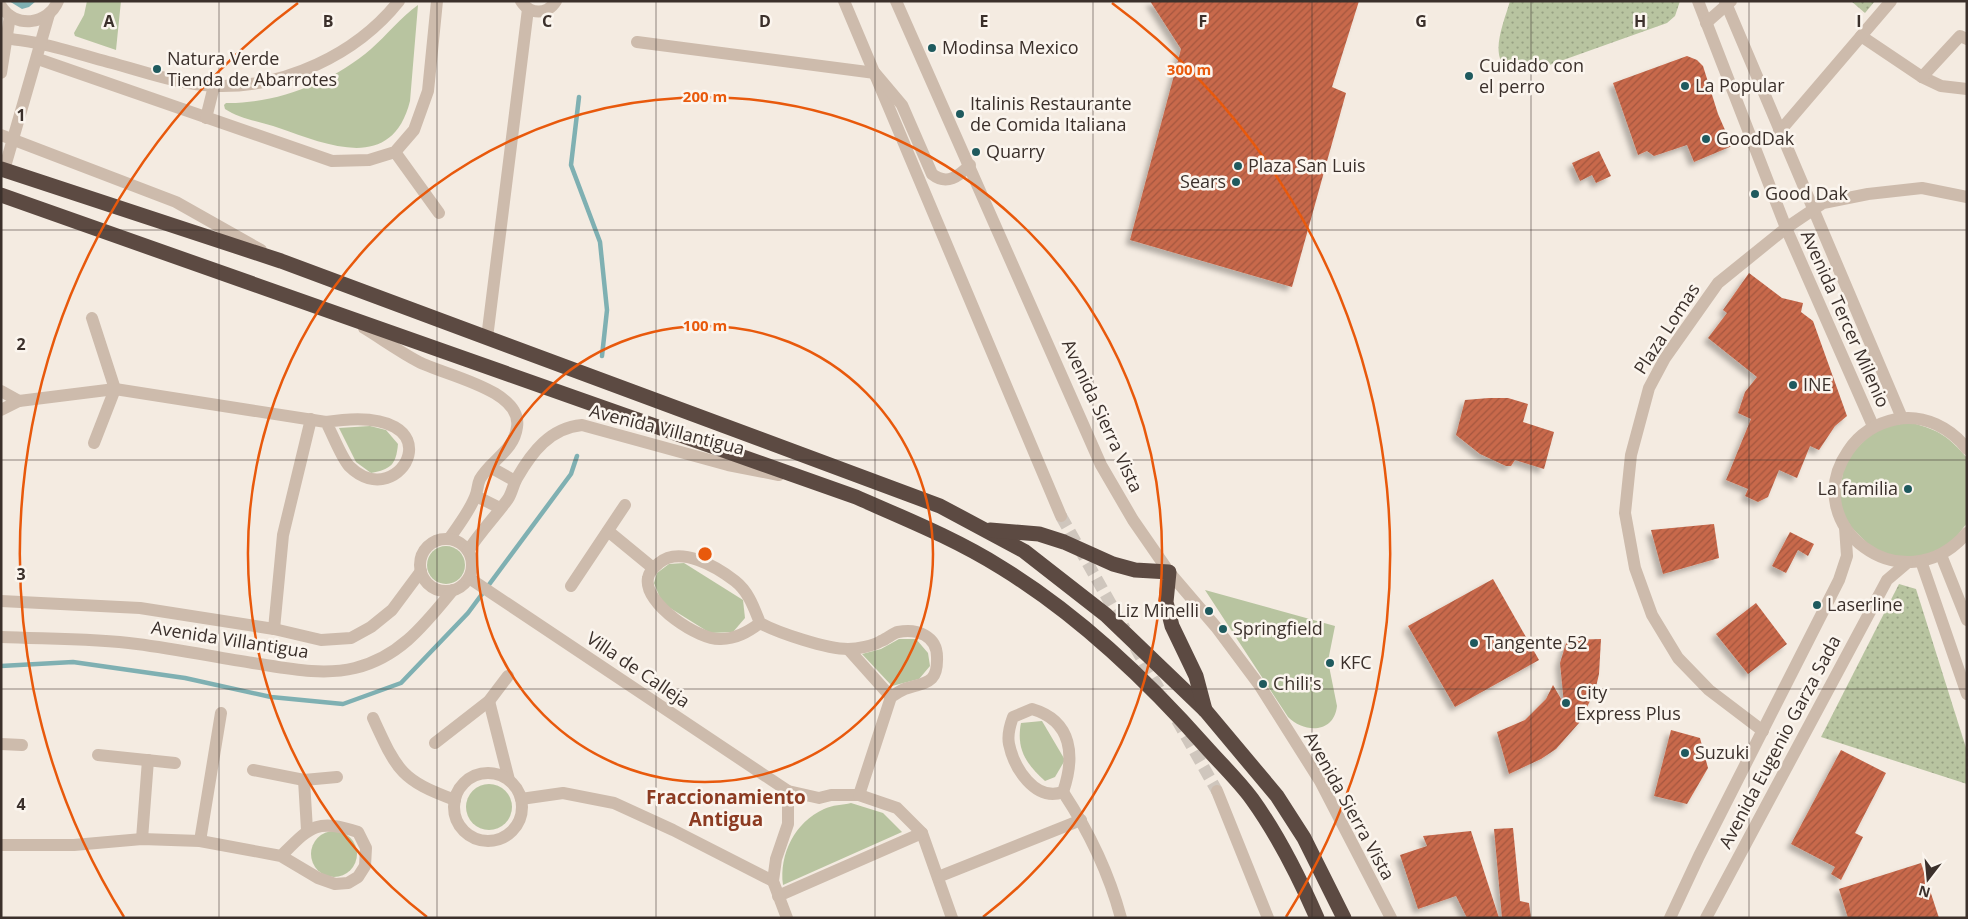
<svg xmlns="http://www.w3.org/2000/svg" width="1968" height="919" font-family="'Open Sans',sans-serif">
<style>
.grass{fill:url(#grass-dots)}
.green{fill:#b8c4a0}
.water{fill:#7fb0b2}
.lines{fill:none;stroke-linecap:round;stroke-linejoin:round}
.stream{stroke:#7fb0b2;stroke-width:4.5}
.building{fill:url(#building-hatch);filter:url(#shadow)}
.minor-tunnel{stroke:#cfc6bd;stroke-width:12;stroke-dasharray:12 6;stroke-linecap:butt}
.minor{stroke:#cdbbac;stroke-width:12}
.highway{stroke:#5c4a42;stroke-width:15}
.grid{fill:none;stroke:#3b302b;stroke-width:1;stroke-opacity:0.55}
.ring{fill:none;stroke:#e8590c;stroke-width:2.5}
.poi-dot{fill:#1f5a5e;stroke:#fbf5ee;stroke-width:2}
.labels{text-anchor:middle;stroke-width:5;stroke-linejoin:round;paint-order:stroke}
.poi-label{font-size:18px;fill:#3b302b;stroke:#fbf5ee;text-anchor:start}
.street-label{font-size:18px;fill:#3b302b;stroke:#fbf5ee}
.neighbourhood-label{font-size:19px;font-weight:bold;fill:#8c3b22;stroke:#fbf5ee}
.grid-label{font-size:16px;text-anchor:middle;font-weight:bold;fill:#3b302b;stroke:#fbf5ee;stroke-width:5;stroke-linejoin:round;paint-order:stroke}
.centre{fill:#e8590c;stroke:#fbf5ee;stroke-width:2.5}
.ring-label{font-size:15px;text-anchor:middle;font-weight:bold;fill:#e8590c;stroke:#fbf5ee;stroke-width:5;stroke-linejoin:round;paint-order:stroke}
</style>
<defs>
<pattern id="grass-dots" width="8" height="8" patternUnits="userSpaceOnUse" patternTransform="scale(1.25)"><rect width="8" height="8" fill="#b8c4a0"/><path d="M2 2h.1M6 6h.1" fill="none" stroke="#97a083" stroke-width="1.8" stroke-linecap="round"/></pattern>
<pattern id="building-hatch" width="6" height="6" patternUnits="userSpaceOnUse" patternTransform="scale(1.25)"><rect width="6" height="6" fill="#c8694b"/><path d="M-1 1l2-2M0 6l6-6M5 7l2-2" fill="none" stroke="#a4573f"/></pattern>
<filter id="shadow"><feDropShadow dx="-4.5" dy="4.5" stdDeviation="2.5" flood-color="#0004"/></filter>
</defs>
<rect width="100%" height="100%" fill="#f4ebe1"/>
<g class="grass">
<path d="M1510 1H1680L1675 16 1667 23 1524 74C1482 70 1503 26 1510 1Z"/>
<path d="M1851 1H1875L1865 13Z"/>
<path d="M1899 584 1916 589 1967 751V784L1821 737Z"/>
</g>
<g class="green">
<path d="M87 1H121L116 50 75 36 74 33 84 15Z"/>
<path d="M418 5 410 101C392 173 328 145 279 128 262 122 240 119 225 109L224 105 226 103C276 104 333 82 371 49 387 35 401 17 418 5Z"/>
<path d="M1912 423C1939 430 1949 437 1967 458V523L1951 544 1917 559 1877 553 1847 523 1839 503 1844 462 1873 431 1889 425Z"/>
<path d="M370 426 386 430 398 444C396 465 391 469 371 473L356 462 339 428Z"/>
<circle cx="446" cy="565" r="19"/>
<path d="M684 563 743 600 745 618 733 632 710 633 662 603 654 583 657 573 669 564Z"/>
<path d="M1205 590 1335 626 1328 661 1337 706C1334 734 1304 733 1288 717Z"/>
<path d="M899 639H916L928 653 930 666 919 679 892 686 862 654 881 649Z"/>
<path d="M1042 721 1065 760 1055 777 1045 781C1026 764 1016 749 1021 723Z"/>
<circle cx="489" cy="807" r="23"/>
<path d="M851 803 883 813 902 832 783 885C779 854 795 822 824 809 832 805 843 805 851 803Z"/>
<circle cx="334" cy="854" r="23"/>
</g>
<path class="water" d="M9 1H36L29 7 22 9Z"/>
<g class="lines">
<g class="stream">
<path d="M579 97 571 165 600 242 607 310 602 356"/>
<path d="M1 666 73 662 185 678 271 697 343 704 401 683 468 613 571 474 577 456"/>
</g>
</g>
<g class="building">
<path d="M1150 1H1359L1332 87 1346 93 1292 287 1130 240 1181 49Z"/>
<path d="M1687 56 1697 60 1703 66 1718 114 1732 146 1694 162 1687 145 1654 156 1647 151 1638 155 1613 83Z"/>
<path d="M1599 151 1611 176 1596 183 1592 175 1580 181 1572 163Z"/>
<path d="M1749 273 1782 298 1803 303 1801 312 1813 321 1847 416 1835 426 1819 450 1810 446 1797 478 1779 470 1768 497 1758 502 1745 496 1748 489 1726 480 1751 419 1738 413 1745 392 1757 377 1708 338 1727 313 1723 310Z"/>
<path d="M1489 398H1508L1528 404 1523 422 1554 432 1544 469 1515 460 1511 466H1506L1480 454 1456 435 1465 400Z"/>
<path d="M1714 524 1719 558 1663 574 1651 530Z"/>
<path d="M1790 532 1814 544 1808 556 1798 550 1786 573 1772 566Z"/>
<path d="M1493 579 1539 660 1455 707 1408 626Z"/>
<path d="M1756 603 1787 644 1748 674 1716 634Z"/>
<path d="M1601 639 1599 674 1595 691 1579 723 1556 749 1541 759 1509 774 1497 732 1525 720 1546 699 1553 685 1564 704 1560 663 1567 640Z"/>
<path d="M1671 730 1700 738 1708 768 1687 804 1654 796Z"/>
<path d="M1841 750 1886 773 1855 833 1863 837 1841 880 1831 874 1835 867 1791 844Z"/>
<path d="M1513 828 1520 901 1529 903 1531 918H1502L1494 829Z"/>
<path d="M1471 831 1499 918H1467L1456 896 1418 909 1400 855 1427 846 1423 836Z"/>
<path d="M1921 863 1939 918H1848L1839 889Z"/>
</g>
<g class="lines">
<g class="minor-tunnel">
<path d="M1061 516 1125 629"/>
<path d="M1135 647 1162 694"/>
<path d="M1177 720 1217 791"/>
</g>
<g class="minor">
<path d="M521 1C530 15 547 15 556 1"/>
<path d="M844 1 1061 516"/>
<path d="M896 1 1101 465 1133 520 1169 572 1216 627 1260 686 1320 781 1391 918"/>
<path d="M1698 1 1786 228 1873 426"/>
<path d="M1725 1 1902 418"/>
<path d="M1 6C15 29 48 25 58 1"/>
<path d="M1706 23 1731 1"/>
<path d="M1861 36 1922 77 1941 86 1967 89"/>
<path d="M1 37C15 40 29 41 42 44 64 49 86 56 108 62 143 71 179 85 216 86 284 88 356 55 399 1"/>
<path d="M637 42 875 73 902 105 932 174C947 186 959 176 970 165"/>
<path d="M38 59 332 161 369 160 395 152 414 130 428 91 437 1"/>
<path d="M1 73 10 16"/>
<path d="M1922 77 1960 36 1967 39"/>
<path d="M206 118 214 86"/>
<path d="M1779 132 1891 1"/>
<path d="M1 135 176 202 261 250"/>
<path d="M395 152 439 213"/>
<path d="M4 170 49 14"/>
<path d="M92 318 115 389 94 443"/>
<path d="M364 328C382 339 400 352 419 362 444 375 523 390 517 427 514 451 491 460 480 479 477 485 478 491 475 497 469 512 458 526 449 539"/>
<path d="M487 338 528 9"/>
<path d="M1 391 19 401"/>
<path d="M1 410 19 401 115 389 326 422C463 400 401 518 349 466 341 457 332 433 326 422"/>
<path d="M1967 449C1951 428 1924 414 1897 419 1877 423 1860 433 1848 451 1797 525 1903 607 1967 533"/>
<path d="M490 467 515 481"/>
<path d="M476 496 500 508"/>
<path d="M608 531 653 568"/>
<circle cx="446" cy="565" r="26"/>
<path d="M468 551C480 532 495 517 508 499 512 493 513 485 517 478 532 452 550 428 582 425L728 465 779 475"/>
<path d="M1941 555 1967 620"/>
<path d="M1921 561 1967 694"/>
<path d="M469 578 788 791 819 798 831 795H859L897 808 922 833 952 918"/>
<path d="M571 586 625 505"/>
<path d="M1 601 140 608 274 629 321 640 351 638 371 627 392 610 421 571"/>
<path d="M760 623C748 632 736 639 721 639 700 641 643 604 648 578 649 572 654 567 659 563 680 545 717 567 735 581 749 592 754 608 760 623 778 633 827 649 848 649 857 649 873 646 881 641 887 639 893 633 898 632 917 628 937 636 937 657 938 682 928 682 908 688 902 689 896 694 891 697L859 795"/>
<path d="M274 629 283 535 311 419"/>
<path d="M1 637C46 639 93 638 137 644 176 649 215 657 253 663 286 668 322 676 355 668 400 657 425 624 453 590"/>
<path d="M849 650 891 697"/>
<path d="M489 701 509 780"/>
<path d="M1032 709C1073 721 1075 757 1063 792 1035 802 1014 768 1009 744 1007 734 1010 725 1013 717Z"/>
<path d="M373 718C397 770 400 780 455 800"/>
<path d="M1763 731 1709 690 1678 658 1652 615 1635 568 1625 513 1631 455 1649 388 1665 358 1718 283 1786 228 1823 203 1868 194 1922 188 1967 197"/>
<path d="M435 743 489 701 508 676"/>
<path d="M1 744 22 745"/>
<path d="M98 755 175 763"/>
<path d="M253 770 304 780 337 777"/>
<circle cx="488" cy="807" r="34"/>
<path d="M304 780 307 830"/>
<path d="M1217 791 1268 918"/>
<path d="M1063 792C1088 830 1109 873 1121 918"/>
<path d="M521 799 563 793 614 803 673 830 773 881"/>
<path d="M142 839 148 760"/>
<path d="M200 841 221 713"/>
<path d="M1 845H74L142 839 200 841 281 856 318 878 335 884 348 883 358 877 365 866 366 848 358 832C316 818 310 827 281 856"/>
<path d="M938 877 1081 820"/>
<path d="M778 896 922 833"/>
<path d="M787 918 773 881 776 859 788 824V791"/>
<path d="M1670 918 1699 856 1839 580 1847 556 1845 527"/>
<path d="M1706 918 1887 580 1907 563"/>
</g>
<g class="highway">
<path d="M1 169 281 261 940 506 1024 551 1106 615 1205 710 1277 796 1304 838 1344 918"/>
<path d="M1 195 856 497C906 519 956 539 1002 568 1080 616 1146 679 1206 747 1221 764 1238 780 1252 799 1278 835 1299 877 1317 918"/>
<path d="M990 530 1039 534 1064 542 1113 564 1135 570 1169 572 1166 602 1172 626 1196 676 1205 710"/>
</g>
</g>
<path class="grid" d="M219 1V918M437 1V918M656 1V918M875 1V918M1093 1V918M1312 1V918M1531 1V918M1749 1V918M1 230H1967M1 460H1967M1 689H1967"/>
<g class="ring">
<circle cx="705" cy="554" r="228"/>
<path d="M427 917A457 457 0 1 1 983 917"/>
<path d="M124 917A685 685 0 0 1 298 3M1112 3A685 685 0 0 1 1286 917"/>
</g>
<g class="poi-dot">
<circle cx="932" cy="48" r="5"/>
<circle cx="157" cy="69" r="5"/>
<circle cx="1469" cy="76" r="5"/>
<circle cx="1685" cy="86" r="5"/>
<circle cx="960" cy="114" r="5"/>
<circle cx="1706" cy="139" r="5"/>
<circle cx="976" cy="152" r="5"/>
<circle cx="1238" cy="166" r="5"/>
<circle cx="1236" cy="182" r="5"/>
<circle cx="1755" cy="194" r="5"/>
<circle cx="1793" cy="385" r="5"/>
<circle cx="1908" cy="489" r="5"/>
<circle cx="1817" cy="605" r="5"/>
<circle cx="1209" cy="611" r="5"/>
<circle cx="1223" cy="629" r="5"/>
<circle cx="1474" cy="643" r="5"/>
<circle cx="1330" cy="663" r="5"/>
<circle cx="1263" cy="684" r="5"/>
<circle cx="1566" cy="703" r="5"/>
<circle cx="1685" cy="753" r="5"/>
</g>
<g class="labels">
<g class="poi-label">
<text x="942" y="54">Modinsa Mexico</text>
<text x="167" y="65">Natura Verde<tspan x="167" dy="21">Tienda de Abarrotes</tspan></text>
<text x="1479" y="72">Cuidado con<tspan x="1479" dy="21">el perro</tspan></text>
<text x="1695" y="92">La Popular</text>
<text x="970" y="110">Italinis Restaurante<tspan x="970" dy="21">de Comida Italiana</tspan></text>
<text x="1716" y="145">GoodDak</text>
<text x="986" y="158">Quarry</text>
<text x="1248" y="172">Plaza San Luis</text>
<text x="1226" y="188" text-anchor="end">Sears</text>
<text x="1765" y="200">Good Dak</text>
<text x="1803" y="391">INE</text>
<text x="1898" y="495" text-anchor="end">La familia</text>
<text x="1827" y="611">Laserline</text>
<text x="1199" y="617" text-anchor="end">Liz Minelli</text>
<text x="1233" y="635">Springfield</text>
<text x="1484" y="649">Tangente 52</text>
<text x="1340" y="669">KFC</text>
<text x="1273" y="690">Chili's</text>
<text x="1576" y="699">City<tspan x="1576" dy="21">Express Plus</tspan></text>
<text x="1695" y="759">Suzuki</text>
</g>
<g class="street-label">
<text transform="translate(1845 319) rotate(66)" y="6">Avenida Tercer Milenio</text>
<text transform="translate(1667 329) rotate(-57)" y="6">Plaza Lomas</text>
<text transform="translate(1102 416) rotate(65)" y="6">Avenida Sierra Vista</text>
<text transform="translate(667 430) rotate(14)" y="6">Avenida Villantigua</text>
<text transform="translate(230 640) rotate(9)" y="6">Avenida Villantigua</text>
<text transform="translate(638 670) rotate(34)" y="6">Villa de Calleja</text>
<text transform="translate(1780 742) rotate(-62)" y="6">Avenida Eugenio Garza Sada</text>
<text transform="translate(1349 806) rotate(61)" y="6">Avenida Sierra Vista</text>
</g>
<g class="neighbourhood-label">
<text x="726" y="804">Fraccionamiento<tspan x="726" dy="22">Antigua</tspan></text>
</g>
</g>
<g class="grid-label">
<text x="109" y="27">A</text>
<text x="328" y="27">B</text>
<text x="547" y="27">C</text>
<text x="765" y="27">D</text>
<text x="984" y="27">E</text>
<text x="1203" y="27">F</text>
<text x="1421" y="27">G</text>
<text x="1640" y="27">H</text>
<text x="1859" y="27">I</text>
<text x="21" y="121">1</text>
<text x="21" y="350">2</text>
<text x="21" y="580">3</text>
<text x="21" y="810">4</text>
</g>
<circle cx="705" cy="554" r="8" class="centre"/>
<g class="ring-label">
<text x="1189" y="75">300 m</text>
<text x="705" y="102">200 m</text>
<text x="705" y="331">100 m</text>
</g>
<rect width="1968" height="919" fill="none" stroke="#3b302b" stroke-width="5"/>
<g transform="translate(1928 879) rotate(196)" stroke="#fbf5ee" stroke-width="4" paint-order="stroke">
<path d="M0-4L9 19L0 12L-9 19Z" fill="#3b302b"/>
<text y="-8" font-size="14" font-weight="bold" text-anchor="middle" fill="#3b302b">N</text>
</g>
</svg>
